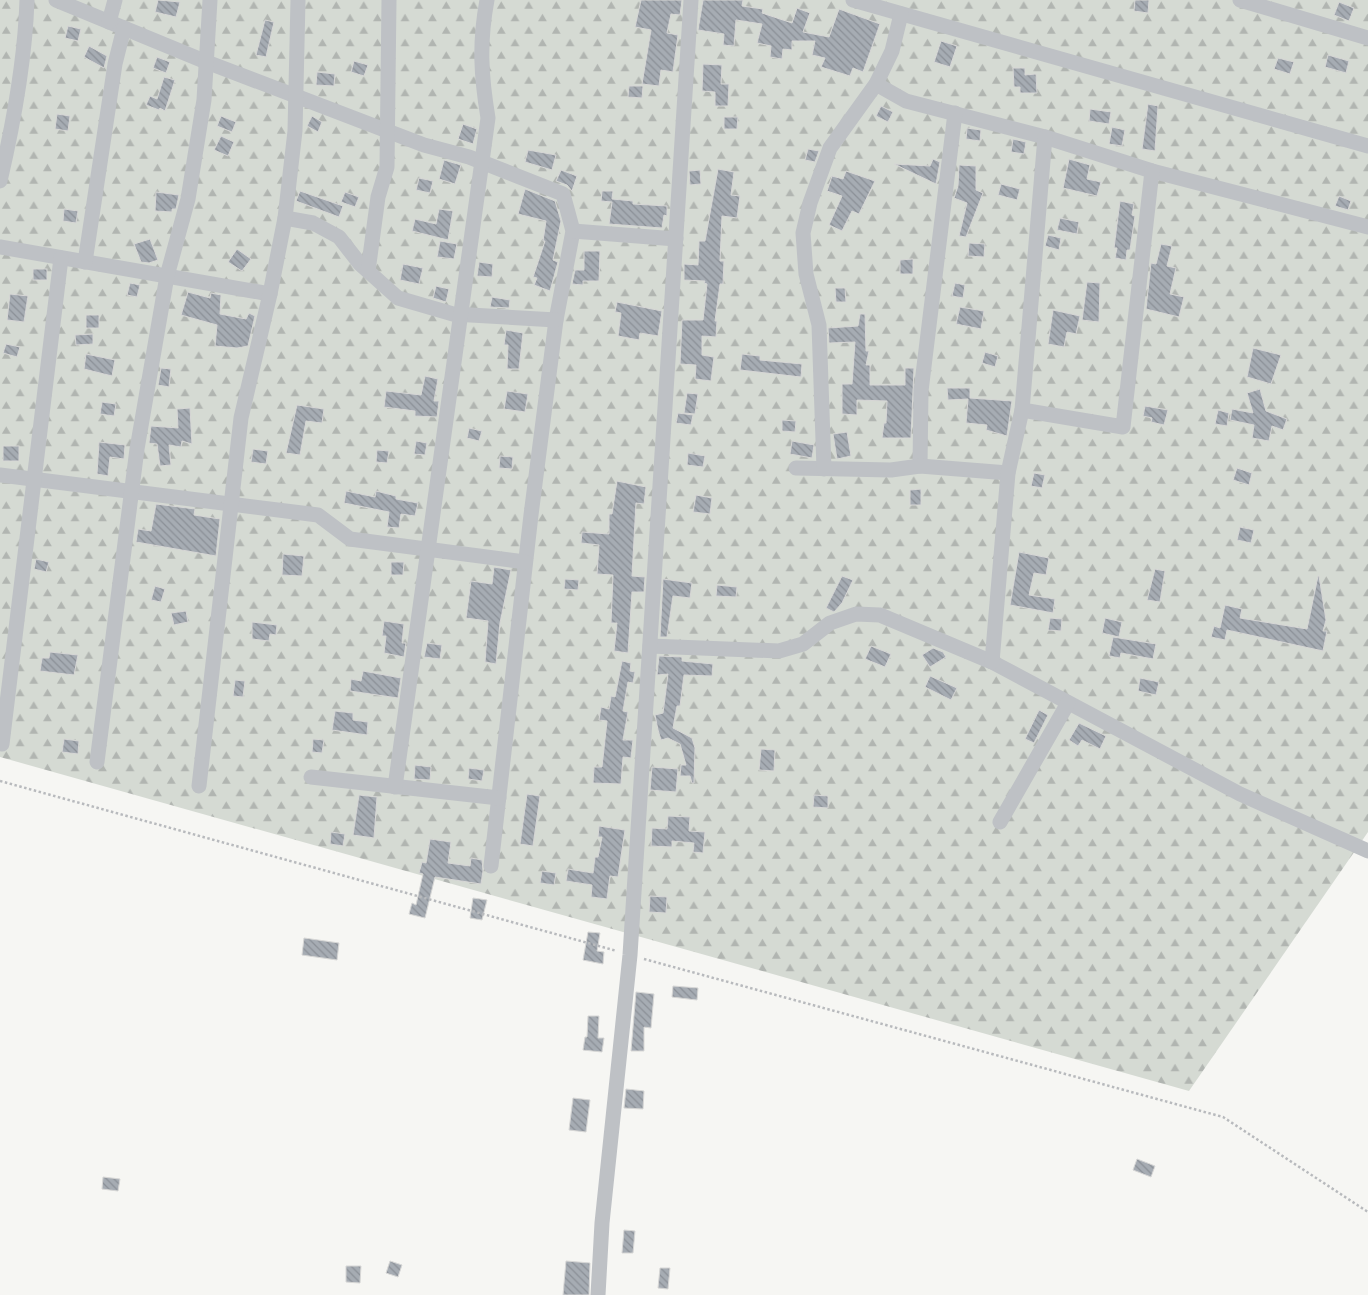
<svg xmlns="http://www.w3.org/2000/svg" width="1368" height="1295" font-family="'Alegreya Sans',sans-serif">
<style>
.forest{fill:url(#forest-firs)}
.building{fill:url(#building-back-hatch);stroke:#d7d7d6}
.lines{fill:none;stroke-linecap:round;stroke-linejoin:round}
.path{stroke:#b8babd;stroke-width:2.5;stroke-dasharray:2.5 2.5;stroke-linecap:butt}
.minor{stroke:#bec1c5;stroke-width:15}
</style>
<defs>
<pattern id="forest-firs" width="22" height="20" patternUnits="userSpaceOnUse" patternTransform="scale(1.25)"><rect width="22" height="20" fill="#d5dad3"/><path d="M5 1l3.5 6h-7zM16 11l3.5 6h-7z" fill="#b1b5b1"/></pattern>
<pattern id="building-back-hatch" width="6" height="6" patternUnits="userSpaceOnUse" patternTransform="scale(1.25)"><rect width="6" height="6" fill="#a6acb3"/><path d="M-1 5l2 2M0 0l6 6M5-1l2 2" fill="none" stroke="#8b9097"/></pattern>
</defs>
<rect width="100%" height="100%" fill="#f6f6f3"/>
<path class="forest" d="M0 0H1368V832L1189 1091 0 757Z"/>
<g class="building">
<path d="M158 0 180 2 176 17 155 12Z"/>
<path d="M641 0H682L680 15 671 14 667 33 678 35 673 72 661 70 659 86 642 84 651 30 635 27Z"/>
<path d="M703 0H743L742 6 763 9 762 13 792 23 797 8 810 13 803 32 829 37 839 9 880 24 863 72 853 68 850 76 821 67 825 58 812 55 815 41H792V50L783 49 782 59 770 57 771 46 757 43 762 24 736 20 734 46 723 45 724 34 698 30Z"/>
<path d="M1135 0H1149L1148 13 1134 11Z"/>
<path d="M1339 2 1354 8 1349 21 1334 15Z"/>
<path d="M265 20 274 22 266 57 256 55Z"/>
<path d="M68 26 81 29 78 41 65 38Z"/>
<path d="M941 41 957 46 950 67 934 62Z"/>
<path d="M89 46 107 56 104 68 84 57Z"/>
<path d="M1328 55 1349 61 1346 73 1325 67Z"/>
<path d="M157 57 170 62 166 73 153 68Z"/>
<path d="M1278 58 1294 62 1290 74 1274 69Z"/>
<path d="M354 61 368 65 364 76 351 72Z"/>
<path d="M703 64 722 65 721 84H729L728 106H715V92L702 91Z"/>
<path d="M1013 68H1025V75L1036 74 1037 93H1020V87H1014Z"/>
<path d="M317 72 335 74 334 86 316 85Z"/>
<path d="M164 77 175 80 165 111 160 108 159 110 146 105 150 96 157 99Z"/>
<path d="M629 86H643L642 98 628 97Z"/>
<path d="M1148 104 1158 106 1155 151 1142 149Z"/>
<path d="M881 106 893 112 888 122 876 116Z"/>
<path d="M1090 109 1111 112 1109 124 1089 121Z"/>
<path d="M57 114 70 116 68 131 55 129Z"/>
<path d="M221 116 236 122 232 132 217 126Z"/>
<path d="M312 116 322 122 318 132 307 126Z"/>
<path d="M724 117H738L737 129H724Z"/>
<path d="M463 124 477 129 473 144 458 139Z"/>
<path d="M1112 127 1125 130 1122 146 1109 144Z"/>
<path d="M967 128 981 130 980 141 966 139Z"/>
<path d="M221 136 234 142 228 156 214 150Z"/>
<path d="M1013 139 1026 142 1024 154 1011 152Z"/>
<path d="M808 149 819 151 815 162 805 160Z"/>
<path d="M528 150 556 155 552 170 525 162Z"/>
<path d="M933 159 940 162 936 184 894 164 930 166Z"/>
<path d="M1069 159 1090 165 1087 179 1101 182 1097 196 1063 188Z"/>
<path d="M444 160 461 165 455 184 439 179Z"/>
<path d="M959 165 976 166V190L983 193 966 237 959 236 967 203 954 198 958 186Z"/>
<path d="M718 169 734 172 731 195 740 196 737 218 722 216 720 261H724L723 284H720L715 321H717L716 337 702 336V355L714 357 711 381 695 379 696 365 680 364 682 320H703L707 284 704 283 705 281 684 280V264L698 265 699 241H705Z"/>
<path d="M561 170 577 176 572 191 567 185 556 181Z"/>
<path d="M700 170 701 184 690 185 689 171Z"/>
<path d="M846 171 875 181 859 214 852 211 842 231 829 225 842 196 827 191 832 176 843 179Z"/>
<path d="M419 178 433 181 430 193 416 190Z"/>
<path d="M1001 184 1020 189 1017 200 998 195Z"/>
<path d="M525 189 555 201 561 221 553 260 558 262 550 291 534 285 537 278 533 277 545 241H543L546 221 518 214Z"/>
<path d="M300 191 343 206 339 217 296 201Z"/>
<path d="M602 191H613L612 199 633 201V204L667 206V216L664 215 662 228 609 224 612 202 601 201Z"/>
<path d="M156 192 179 195 176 209H172V212L155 211Z"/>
<path d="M345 192 359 197 355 207 341 202Z"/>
<path d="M1339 196 1351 201 1348 210 1335 206Z"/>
<path d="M1120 201 1134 204 1132 215 1135 216 1130 250H1127L1126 260 1115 258 1117 248H1114Z"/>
<path d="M64 209 78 211 76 223 63 221Z"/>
<path d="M439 209 453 211 448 240 412 231 415 219 436 224Z"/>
<path d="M1060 218 1079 222 1077 234 1057 230Z"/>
<path d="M1048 235 1061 238 1059 250 1045 246Z"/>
<path d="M150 239 158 260 149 263 141 262 134 244Z"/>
<path d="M440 241 457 244 454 259 437 257Z"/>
<path d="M969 243 985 244 984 257 968 256Z"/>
<path d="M1161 244 1172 246 1167 266 1176 268 1170 294 1184 297 1179 317 1146 309 1151 263 1156 264Z"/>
<path d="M237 249 251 259 242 271 228 262Z"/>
<path d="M584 251H600L599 281H583V285L572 284 575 270H584Z"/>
<path d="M913 259V274H900V260Z"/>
<path d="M479 262 493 264 492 277 477 276Z"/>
<path d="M403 264 423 268 419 284 400 280Z"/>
<rect x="33" y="269" width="14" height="11"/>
<path d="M1087 282 1100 283 1099 322 1082 320Z"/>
<path d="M130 283 140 285 137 297 127 295Z"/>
<path d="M955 283 965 285 963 298 952 296Z"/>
<path d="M436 286 449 289 446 302 433 298Z"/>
<path d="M835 288H845L846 302H836Z"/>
<path d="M188 292 210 298 211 293 221 295 220 314 246 319 249 313 255 316 248 346 237 348 215 346 217 325 181 315Z"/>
<path d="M10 294 28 296 24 322 7 320Z"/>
<path d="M492 297 510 300 509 308 490 307Z"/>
<path d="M617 302 662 311 658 336 640 333 639 340 618 336 621 313 615 312Z"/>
<path d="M960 307 984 311 981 329 956 324Z"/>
<path d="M1053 310 1080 316 1076 334 1067 332 1064 347 1048 344Z"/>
<path d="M860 314H865L866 351H869L866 365H870V385H905V368H914L911 438H882L884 423H886L887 401 857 400V415L842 414V384H852L855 342 829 343 828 328 858 326Z"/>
<rect x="86" y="315" width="13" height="13"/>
<path d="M506 330 523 333 519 369H507L508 345H504Z"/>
<path d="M93 334V344L76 345 75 335Z"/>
<path d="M6 344 20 347 17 357 3 353Z"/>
<path d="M1253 348 1281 355 1271 384 1247 377Z"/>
<path d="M985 352 998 356 995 367 982 363Z"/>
<path d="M86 354 115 360 112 376 84 369Z"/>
<path d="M742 354 760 356V360L802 364 801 377 740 370Z"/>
<path d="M161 368 171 369 169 387 158 385Z"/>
<path d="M425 376 438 379 434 401H439L437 417 415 416V411L384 407 386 391 421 395Z"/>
<path d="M947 388H970V398L1012 401 1007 436 986 430 987 425 966 423 968 399 948 400Z"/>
<path d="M1260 389 1266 411 1287 419 1283 430 1272 426 1269 441 1252 438 1254 425 1230 420 1232 409 1253 413 1247 393Z"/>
<path d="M507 391 528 394 525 412 504 409Z"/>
<path d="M687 393 698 394 695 414 684 413Z"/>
<path d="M102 402 116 404 114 416 100 414Z"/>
<path d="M297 405 324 409 322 423 306 421 300 455 286 453Z"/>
<path d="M1145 406 1168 410 1164 425 1151 422 1152 418 1143 416Z"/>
<path d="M190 408 192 444 182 441 181 447 169 445 171 465 160 466 157 444 149 443 151 426 178 428 177 409Z"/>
<path d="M1218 410 1229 413 1227 426 1215 424Z"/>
<path d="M678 413 693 415 691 425 676 423Z"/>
<path d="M782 420 796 421 795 432 782 431Z"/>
<path d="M469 428 482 431 479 441 467 438Z"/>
<path d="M847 432 851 456 837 459 833 434Z"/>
<path d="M416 441 427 443 425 455 414 454Z"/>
<path d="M792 441 814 445 812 458 790 454Z"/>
<path d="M99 442 125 445 124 459 110 457 108 476 97 474Z"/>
<rect x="3" y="446" width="16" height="15"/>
<path d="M253 449 268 451 266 464 251 462Z"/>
<path d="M377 450 389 451 387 463 376 462Z"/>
<path d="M688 453 705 456 703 467 687 465Z"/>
<path d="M500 456 513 457 512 469 499 468Z"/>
<path d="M1237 468 1252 473 1249 485 1233 480Z"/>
<path d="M1034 473 1045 475 1042 488 1031 486Z"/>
<path d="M617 481 646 487 644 504 636 503 632 576 645 577 644 592H632L628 653 614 651 617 623H611L613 575 597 574 599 545 581 543 582 532 609 534V514H612Z"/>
<path d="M921 489V505H910V490Z"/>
<path d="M346 491 375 497 376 491 396 496V499L418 503 415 516 401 514 399 528 387 527 389 512 344 503Z"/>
<path d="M696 495 712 498 710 514 693 512Z"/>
<path d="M156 504 195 509 194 515 220 519 216 556 136 542 138 529 151 531Z"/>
<path d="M1240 527 1254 530 1251 543 1237 540Z"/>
<path d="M1019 552 1049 558 1046 575 1034 573 1029 595 1055 599 1053 613 1010 605Z"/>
<path d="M283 554 304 556 302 576 282 575Z"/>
<path d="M36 559 49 562 46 572 34 569Z"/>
<path d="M391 562H404L403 575H391Z"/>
<path d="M494 567 511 570 500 623 496 664 485 662 488 621 466 618 471 581 492 584Z"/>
<path d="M1155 569 1165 571 1160 602 1147 600Z"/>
<path d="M842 576 853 580 842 603 834 612 826 608Z"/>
<path d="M1318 576H1319L1326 620 1323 631H1327L1323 651 1227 630 1225 640 1211 637 1214 626 1220 628 1225 605 1242 609 1240 618 1307 629Z"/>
<path d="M565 579 579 580 578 590 564 589Z"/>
<path d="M663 579 692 583 690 598 673 596 667 637H660Z"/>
<path d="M717 585 737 587 736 597 716 596Z"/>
<path d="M155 586 165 589 161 602 151 600Z"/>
<path d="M186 611 188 622 174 625 171 613Z"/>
<path d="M1050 618 1062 619 1061 631 1048 630Z"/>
<path d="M1105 618 1122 622 1119 637 1102 633Z"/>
<path d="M384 621 404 624 402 643H406L404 657 384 653 386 636H382Z"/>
<path d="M252 622 277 625 276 635 270 634 269 641 252 639Z"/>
<path d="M1113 637 1156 644 1153 659 1121 653 1120 658 1109 656Z"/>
<path d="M427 643 442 645 440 659 424 657Z"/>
<path d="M871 646 891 654 885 667 865 659Z"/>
<path d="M933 648 943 652 946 657 930 667 922 655Z"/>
<path d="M50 652 78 655 74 675 40 671 42 658H49Z"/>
<path d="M659 656 682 657V661L713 664 712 676 684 675 680 706H677L673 728 692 738 695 748 694 783H692L690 776H680L681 765H686L680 744 668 738 661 740 658 730 655 715 663 713 668 674 657 675Z"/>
<path d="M622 661 631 663 630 671 635 672 633 683 628 682 623 711 628 712 623 740H633L631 758 623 757 621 784 593 783 594 767H602L607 721 599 720 601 707 609 709 611 696 615 697Z"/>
<path d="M363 671 401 678 398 698 350 691 351 679 361 681Z"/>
<path d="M930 676 957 688 951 700 925 687Z"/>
<path d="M1140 678 1159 682 1156 695 1138 691Z"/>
<path d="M235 680 245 681 243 697 233 696Z"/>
<path d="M1039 710 1048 715 1034 743 1025 739Z"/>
<path d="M335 711 353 713V720L368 722 367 735 332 730Z"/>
<path d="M1079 723 1106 736 1100 749 1082 740 1078 746 1069 740Z"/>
<path d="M64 739 79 741 78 754 62 752Z"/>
<path d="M313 739 324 740 322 753 312 752Z"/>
<path d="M761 749 775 750 774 771 759 770Z"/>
<path d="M415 765 431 767 430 780 414 779Z"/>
<path d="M652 767 678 769 676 792 650 790Z"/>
<path d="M469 768 484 770 482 781 468 779Z"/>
<path d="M527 794 540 796 533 846 520 844Z"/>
<path d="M359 795 377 797 374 838 353 835Z"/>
<path d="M814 795 828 796V808L813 807Z"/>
<path d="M668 816 690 817 689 831 705 832 703 853 693 852 694 843 672 841V847L651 846 652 828 667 829Z"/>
<path d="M599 826 625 830 618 877 610 876 607 899 591 897 592 885 566 881 568 869 593 873 595 857H598L602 837H598Z"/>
<path d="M331 832 345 834 343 846 330 844Z"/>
<path d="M430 839 451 842 448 863 470 866 471 858 482 860 483 871 481 884 435 877 425 918 409 914 412 903 416 905 423 874 419 873 422 862 426 863Z"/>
<path d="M542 871 556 873 554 885 540 883Z"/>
<path d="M650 896 667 897 666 913 649 912Z"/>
<path d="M473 898 487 900 482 920 470 918Z"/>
<path d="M588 932 600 933 597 951 604 952 603 964 583 960Z"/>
<path d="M304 938 339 943 337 960 302 955Z"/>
<path d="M673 986 698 988 697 1000 672 997Z"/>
<path d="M636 992 654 994 651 1028 644 1027V1051H631Z"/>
<path d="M588 1016H599L598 1038H604L602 1052 583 1050 585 1037H587Z"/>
<path d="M626 1089 644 1091 643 1109 624 1108Z"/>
<path d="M573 1098 590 1100 586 1132 569 1130Z"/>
<path d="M1137 1159 1155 1166 1151 1177 1133 1170Z"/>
<path d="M103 1177 120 1179 118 1191 102 1189Z"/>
<path d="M624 1230 635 1231 633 1253H622Z"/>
<path d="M390 1261 402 1265 398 1277 386 1273Z"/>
<path d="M566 1261 590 1263 589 1295H563Z"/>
<path d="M346 1266H361L360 1283 346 1282Z"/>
<path d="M660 1268H670L668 1289 658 1288Z"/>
</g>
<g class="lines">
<g class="path">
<path d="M0 781 617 951"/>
<path d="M644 959 1223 1117 1368 1212"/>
</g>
<g class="minor">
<path d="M56 0 204 61 424 145 469 157 563 194 573 231 556 320 531 515 491 866"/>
<path d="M853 0 1368 146"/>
<path d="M1240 0 1368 38"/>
<path d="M109 22 115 0"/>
<path d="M876 84 906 101 1045 137 1152 171 1368 227"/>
<path d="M0 181C14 121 25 62 27 0"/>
<path d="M285 218 313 223 339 237 360 264 398 298 453 314 556 320"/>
<path d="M573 231 676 239"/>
<path d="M0 247 270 294"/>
<path d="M85 262 115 64 124 28"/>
<path d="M368 271 378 197 387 167 389 0"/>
<path d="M1022 410 1123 427 1152 171"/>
<path d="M920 466 921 391 955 113"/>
<path d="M796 468 891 470 920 466 1008 473"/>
<path d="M824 469 819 325 806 274 803 233 810 203 830 148 876 84 892 51 901 14"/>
<path d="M0 475 318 515 350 539 525 562"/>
<path d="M650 646 779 651 803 644 830 623 856 614 880 615 992 662 1240 794 1368 851"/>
<path d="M992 662 1008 473 1022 410 1045 137"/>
<path d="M2 744 61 258"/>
<path d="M97 762 137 449 167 276 188 199 204 100 210 0"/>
<path d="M311 777 499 798"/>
<path d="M199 786 241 418 270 294 285 218 295 131 298 0"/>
<path d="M395 787 488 118C481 76 479 43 487 0"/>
<path d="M1000 822 1068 703"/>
<path d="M598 1295 602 1223 630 955 691 0"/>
</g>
</g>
</svg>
